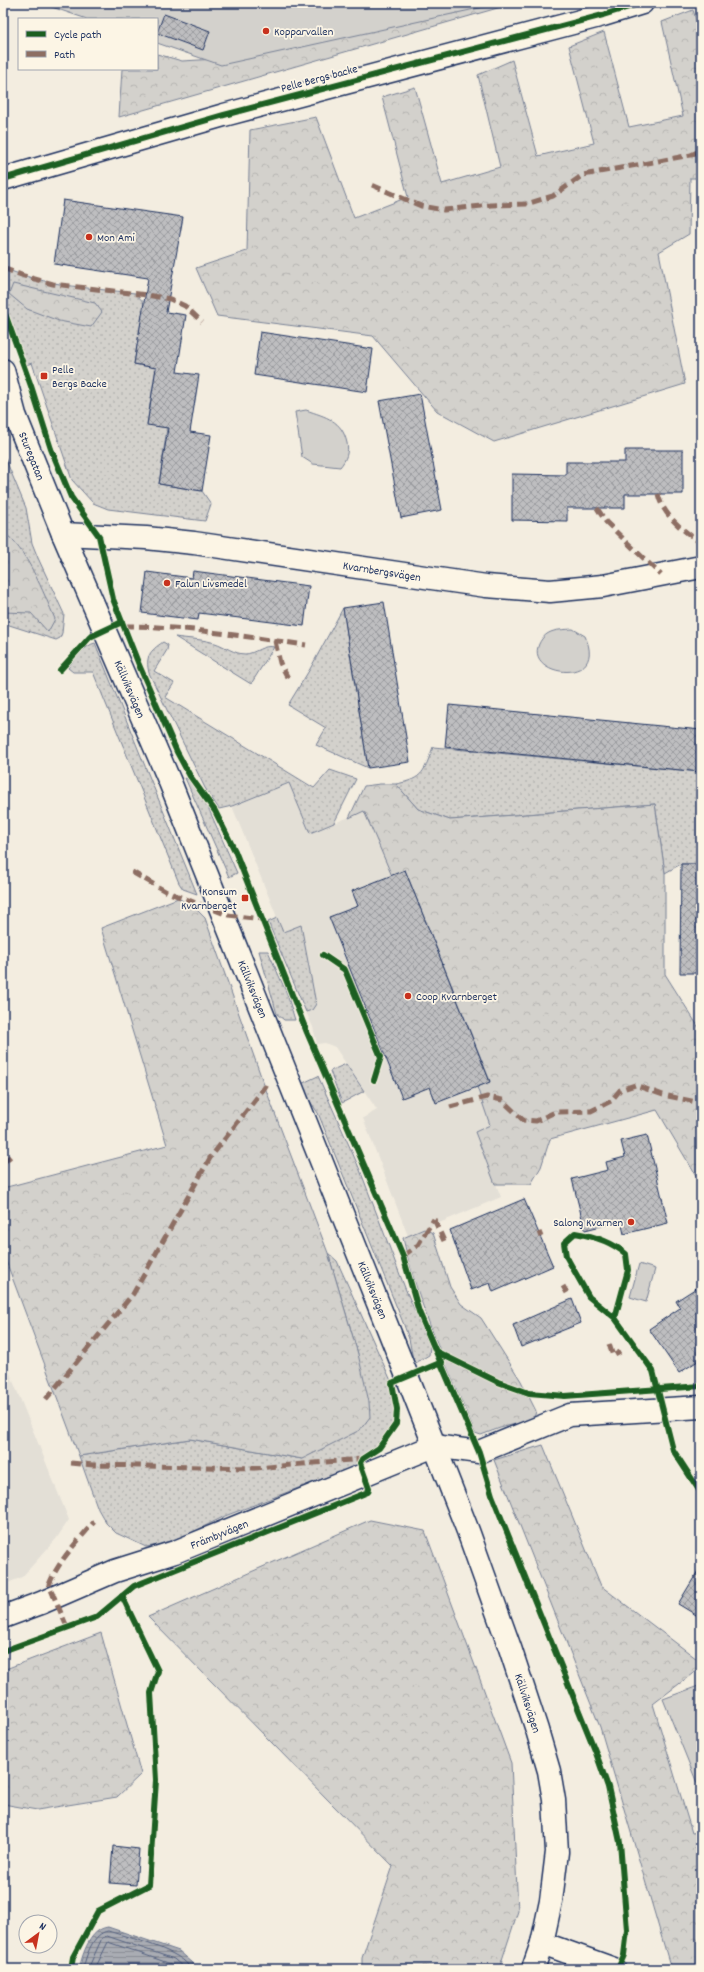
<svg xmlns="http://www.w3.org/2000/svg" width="704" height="1972" font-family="Dekko,sans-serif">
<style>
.built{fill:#e3dfd6}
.grass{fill:url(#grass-dots);stroke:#778095}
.forest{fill:url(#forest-crowns);stroke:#778095}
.park{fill:#d3d1cc;stroke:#778095}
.water{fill:url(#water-rules);stroke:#707a91}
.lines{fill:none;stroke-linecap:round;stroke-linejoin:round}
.shore{stroke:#546180;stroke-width:1}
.building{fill:url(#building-cross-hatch);stroke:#1b2f5e}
.minor-casing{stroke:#1b2f5e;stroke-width:25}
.minor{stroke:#fcf5e5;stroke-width:22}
.quiet{stroke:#8d6e63;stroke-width:5;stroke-dasharray:10 5;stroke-linecap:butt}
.cycleway-casing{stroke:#fcf5e5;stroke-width:8}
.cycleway{stroke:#1b5e20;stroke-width:6}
.poi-dot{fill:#c8321e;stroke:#fcf5e5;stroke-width:1.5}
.labels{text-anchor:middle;stroke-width:3.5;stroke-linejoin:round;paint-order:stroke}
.poi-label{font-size:12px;fill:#1b2f5e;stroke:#fcf5e5;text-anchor:start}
.street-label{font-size:12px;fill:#1b2f5e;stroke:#fcf5e5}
</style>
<defs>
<pattern id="grass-dots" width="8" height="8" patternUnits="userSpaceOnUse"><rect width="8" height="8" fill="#d3d1cc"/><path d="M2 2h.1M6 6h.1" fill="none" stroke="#b5b4b2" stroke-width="1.8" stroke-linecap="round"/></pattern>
<pattern id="forest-crowns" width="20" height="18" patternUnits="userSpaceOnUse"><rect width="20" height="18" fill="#d3d1cc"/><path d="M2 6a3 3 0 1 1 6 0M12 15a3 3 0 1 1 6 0" fill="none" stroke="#b5b4b2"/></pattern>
<pattern id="water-rules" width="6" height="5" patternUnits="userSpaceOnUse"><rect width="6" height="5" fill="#a9acb3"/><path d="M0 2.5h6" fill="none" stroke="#898c95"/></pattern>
<pattern id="building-cross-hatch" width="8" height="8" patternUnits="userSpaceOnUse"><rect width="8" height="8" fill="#bebec0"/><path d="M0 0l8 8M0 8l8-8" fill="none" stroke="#9a9b9f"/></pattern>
</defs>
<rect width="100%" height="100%" fill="#f3ede0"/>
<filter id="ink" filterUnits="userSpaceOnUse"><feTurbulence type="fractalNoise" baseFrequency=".025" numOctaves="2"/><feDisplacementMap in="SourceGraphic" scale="8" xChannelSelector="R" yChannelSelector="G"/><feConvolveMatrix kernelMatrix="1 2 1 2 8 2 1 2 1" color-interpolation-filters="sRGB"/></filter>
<g filter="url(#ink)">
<g class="built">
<path d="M289 783 310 833 364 811 405 870 490 1082 477 1087 490 1125 475 1132 501 1197 408 1236 363 1118 377 1110 335 1047 325 1043 317 1044 313 1027 306 1012 312 1010 301 926 283 932 232 806Z"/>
<path d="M3 1356 69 1520 56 1539 22 1577 3 1585Z"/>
</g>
<g class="grass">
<path d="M3 268C47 286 88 288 135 293L149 308 143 309 134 364 156 368 147 424 167 428 159 484 202 491 211 504 205 521 108 509 93 503 72 480 32 363 26 365 3 305Z"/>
<path d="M3 453 26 508 32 543 38 558 64 614 62 633 60 638 56 640 3 623Z"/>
<path d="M343 608 368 768 316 745 326 728 288 705 310 669Z"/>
<path d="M175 637C188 639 202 639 215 643 225 646 234 654 245 654 255 654 263 644 274 647L251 684Z"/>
<path d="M163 642 168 645 167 650 154 671 174 683 165 697 314 788 330 770 356 779 334 823 310 833 289 783 232 806 219 809 205 788 149 673C145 656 150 651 163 642Z"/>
<path d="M95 643 197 894 183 889 179 883 93 672H73L68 668C73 661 85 645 95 643Z"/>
<path d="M433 747 701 772V799L700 800 701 803V864H681L665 873 655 804 450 820 418 809 396 784C424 779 424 771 433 747Z"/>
<path d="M185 778 189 780 207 805 237 873 229 877Z"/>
<path d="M277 918 283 932 301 925 316 1004 312 1010 306 1012 268 922Z"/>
<path d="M259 951H268L287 994 295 1020H284L277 1014Z"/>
<path d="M346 1064 364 1091 342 1103 330 1071Z"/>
<path d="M318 1076 360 1170 405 1288 430 1346 429 1355 414 1364 409 1339 404 1325 318 1113 299 1085Z"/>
<path d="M328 1253 337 1261 392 1383 396 1400V1423L392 1434 375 1451 362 1460 361 1464 225 1516 181 1538 159 1545 146 1547 116 1533 106 1523 98 1509 79 1456 190 1439 302 1459 358 1354Z"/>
</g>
<g class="forest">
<path d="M251 3H515L119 117 122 69H157V54L182 61 251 57Z"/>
<path d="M693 10 701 35V178H690L689 234 659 252 685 384 494 442 437 411 373 336 217 316 196 268 247 251 250 130 316 117 354 218 408 197 382 97 415 87 442 184 500 167 478 75 512 60 538 156 594 143 569 46 604 32 629 127 683 116 662 22Z"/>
<path d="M13 284 95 303 102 312 91 327 59 321 27 309 9 294Z"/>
<path d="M3 532C26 547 44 594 55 619L48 632 31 613 3 612Z"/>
<path d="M380 784H396L418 809 450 820 655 804 665 873V974L701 1031V1184L657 1110 550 1139 541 1167 531 1184H495L475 1132 490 1125 477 1087 490 1081 405 870 392 876 364 811 349 818 364 786Z"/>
<path d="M178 898 194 907 205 918 263 1082 328 1253 358 1354 369 1402 370 1417 360 1430 302 1459 190 1439 79 1456 3 1253V1188L167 1145 101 928Z"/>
<path d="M424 1229 433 1233 450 1287 461 1304 481 1318 521 1381 536 1411 534 1418 531 1420 500 1428 481 1435 475 1433C448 1368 418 1306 403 1238Z"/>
<path d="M543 1445 601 1586 701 1662V1667L653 1704 692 1833 701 1832V1969H671L600 1727 494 1460Z"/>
<path d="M370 1520 425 1531 511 1763 518 1911 499 1969H362V1958L393 1866 148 1617Z"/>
<path d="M101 1633 141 1774 117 1797 37 1810 3 1804V1670Z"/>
</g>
<g class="park">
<path d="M40 3H502L221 65 157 43V19H87Z"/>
<path d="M306 410C326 417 342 420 347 443 349 452 346 460 340 467L313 464 302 457 295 412Z"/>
<path d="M573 629 585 636C609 688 524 676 539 644 546 629 558 630 573 629Z"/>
<path d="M639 1264 655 1269 646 1302 630 1297Z"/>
<path d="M701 1685V1793L663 1699Z"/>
</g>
<path class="water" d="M108 1927 179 1951 193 1963 194 1969H79C83 1953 90 1929 108 1927Z"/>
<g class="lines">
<g class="shore">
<path d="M83 1969C86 1956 93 1933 108 1931 124 1936 187 1952 190 1969"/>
<path d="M88 1969 102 1938 107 1936 174 1959 185 1969"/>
<path d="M95 1969 108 1942 171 1964 177 1969"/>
</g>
</g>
<g class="building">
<path d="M164 14 210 31 203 50 157 33Z"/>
<path d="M63 200 183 217 166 312 186 315 177 372 199 375 190 432 211 435 202 491 159 484 168 428 147 425 156 368 134 364 148 278 54 264Z"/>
<path d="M260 332 373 349 367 392 254 375Z"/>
<path d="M420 394 442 510 401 518 379 401Z"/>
<path d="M625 450H683V494H625V508H567V521L512 520V474L566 475V462H625Z"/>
<path d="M193 571 309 586 304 626 199 613 198 620 142 613 147 572 192 578Z"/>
<path d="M384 602 410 762 368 768 343 608Z"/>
<path d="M449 705 701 730V772L445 747Z"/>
<path d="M681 864H701V973H680Z"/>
<path d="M405 870 490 1082 436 1103 430 1087 402 1098 329 917 358 906 352 891Z"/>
<path d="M647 1135 668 1223 624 1234 621 1221 585 1230 572 1179 608 1170 606 1162 625 1157 621 1141Z"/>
<path d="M524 1199 553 1266 493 1292 490 1283 471 1290 450 1230Z"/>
<path d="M701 1285V1359L679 1373 649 1329 680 1308 676 1301Z"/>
<path d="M572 1299 581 1323 521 1347 513 1325Z"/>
<path d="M701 1566V1618L678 1604Z"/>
<path d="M113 1846 139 1849 136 1885 110 1883Z"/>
</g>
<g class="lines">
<defs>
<g id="minor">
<path d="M3 179 224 115 603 15 642 3"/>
<path d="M3 370 15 415 63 534 170 782 407 1376 468 1531 510 1648 537 1730 549 1771 554 1800 557 1852 551 1901 542 1943 533 1969"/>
<path d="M63 534 146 538 194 543 486 586 550 591 603 586 701 567"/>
<path d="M3 1617 41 1603 115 1571 175 1552 434 1446 479 1452 570 1415 701 1407"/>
<path d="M542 1943 614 1969"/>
</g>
</defs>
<use href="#minor" class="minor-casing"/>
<use href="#minor" class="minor"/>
<g class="quiet">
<path d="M372 185 421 206 444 210 491 205 526 204 553 196 583 175 691 155 701 150"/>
<path d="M3 268 24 276 53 284 147 295 170 299 185 306 202 322"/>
<path d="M658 494C663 516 684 531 701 543"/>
<path d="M597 508 606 522 661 575"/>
<path d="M124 626C185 626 246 637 306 645"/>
<path d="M275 641 280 663 288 678"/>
<path d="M132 872 167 892 228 915 262 919"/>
<path d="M450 1107 487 1097 502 1100 523 1120 536 1121 555 1112 591 1111 611 1101 620 1090 635 1085 663 1095 701 1103"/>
<path d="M3 1163 12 1155"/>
<path d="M434 1219 444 1241"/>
<path d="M539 1232 541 1237"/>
<path d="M403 1256 418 1245 434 1219"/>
<path d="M563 1286 567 1293"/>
<path d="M609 1344 613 1356 620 1352"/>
<path d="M46 1399 133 1294 210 1158 265 1087 271 1091"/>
<path d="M71 1463 93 1465 256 1468 362 1459"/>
<path d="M67 1627 49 1585C58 1561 77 1542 94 1522"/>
</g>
<defs>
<g id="cycleway">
<path d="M3 179 224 115 603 15 642 3"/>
<path d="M3 308 31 386 51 449 71 497 99 536 113 599 139 665 177 752 190 776 215 811 235 851 306 1030 403 1256 419 1312 479 1452 492 1495 596 1753 608 1787 620 1842 627 1930 624 1955 618 1969"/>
<path d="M60 670 90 637 122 622"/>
<path d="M323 955 345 970 381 1057 374 1080"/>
<path d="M615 1318 628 1270 626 1254C612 1242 594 1236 575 1233L564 1243 566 1256 589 1297 615 1318 653 1371 673 1450 701 1493"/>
<path d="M437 1352 498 1382 529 1393 565 1396 701 1386"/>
<path d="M3 1651 97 1617 134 1586 368 1492 369 1488 360 1463 362 1459 379 1448 396 1424 397 1409 392 1383 442 1362"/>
<path d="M71 1969 73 1957 98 1911 149 1885 156 1780 151 1693 158 1671 122 1596"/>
</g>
</defs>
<use href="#cycleway" class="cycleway-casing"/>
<use href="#cycleway" class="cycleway"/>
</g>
</g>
<g class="poi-dot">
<circle cx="266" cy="31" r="4"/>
<circle cx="89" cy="237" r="4"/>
<rect x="40" y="372" width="8" height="8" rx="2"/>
<circle cx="167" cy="583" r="4"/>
<rect x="241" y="894" width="8" height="8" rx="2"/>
<circle cx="408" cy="996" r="4"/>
<circle cx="631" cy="1222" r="4"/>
</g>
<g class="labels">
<g class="poi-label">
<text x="274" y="35">Kopparvallen</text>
<text x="97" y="241">Mon Ami</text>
<text x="52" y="373">Pelle<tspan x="52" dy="14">Bergs Backe</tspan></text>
<text x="175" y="587">Falun Livsmedel</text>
<text x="237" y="895" text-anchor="end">Konsum<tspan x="237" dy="14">Kvarnberget</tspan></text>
<text x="416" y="1000">Coop Kvarnberget</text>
<text x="623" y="1226" text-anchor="end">Salong Kvarnen</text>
</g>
<g class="street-label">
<text transform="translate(319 78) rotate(-15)" y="4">Pelle Bergs backe</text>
<text transform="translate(32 456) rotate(68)" y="4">Sturegatan</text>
<text transform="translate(382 571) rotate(9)" y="4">Kvarnbergsvägen</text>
<text transform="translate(130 689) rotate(67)" y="4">Källviksvägen</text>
<text transform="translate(253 989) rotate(68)" y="4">Källviksvägen</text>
<text transform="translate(373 1290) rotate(68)" y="4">Källviksvägen</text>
<text transform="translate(219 1534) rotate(-22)" y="4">Främbyvägen</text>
<text transform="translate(528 1703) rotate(72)" y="4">Källviksvägen</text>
</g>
</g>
<rect width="704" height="1972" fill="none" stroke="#fcf5e5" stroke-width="16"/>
<rect x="8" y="8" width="688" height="1956" fill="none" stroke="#1b2f5e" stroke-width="1.5" filter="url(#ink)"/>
<rect x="18" y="18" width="140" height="52" fill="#fcf5e5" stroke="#a2a6af"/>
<rect x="26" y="31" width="20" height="6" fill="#1b5e20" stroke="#a2a6af"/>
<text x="54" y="38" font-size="12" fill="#1b2f5e">Cycle path</text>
<rect x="26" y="51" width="20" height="6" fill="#8d6e63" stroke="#a2a6af"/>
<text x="54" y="58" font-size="12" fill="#1b2f5e">Path</text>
<g transform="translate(38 1934) rotate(32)"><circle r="19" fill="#fcf5e5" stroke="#a2a6af"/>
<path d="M0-3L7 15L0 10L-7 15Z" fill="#c8321e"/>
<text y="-6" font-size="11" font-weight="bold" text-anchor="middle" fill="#1b2f5e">N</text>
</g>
</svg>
